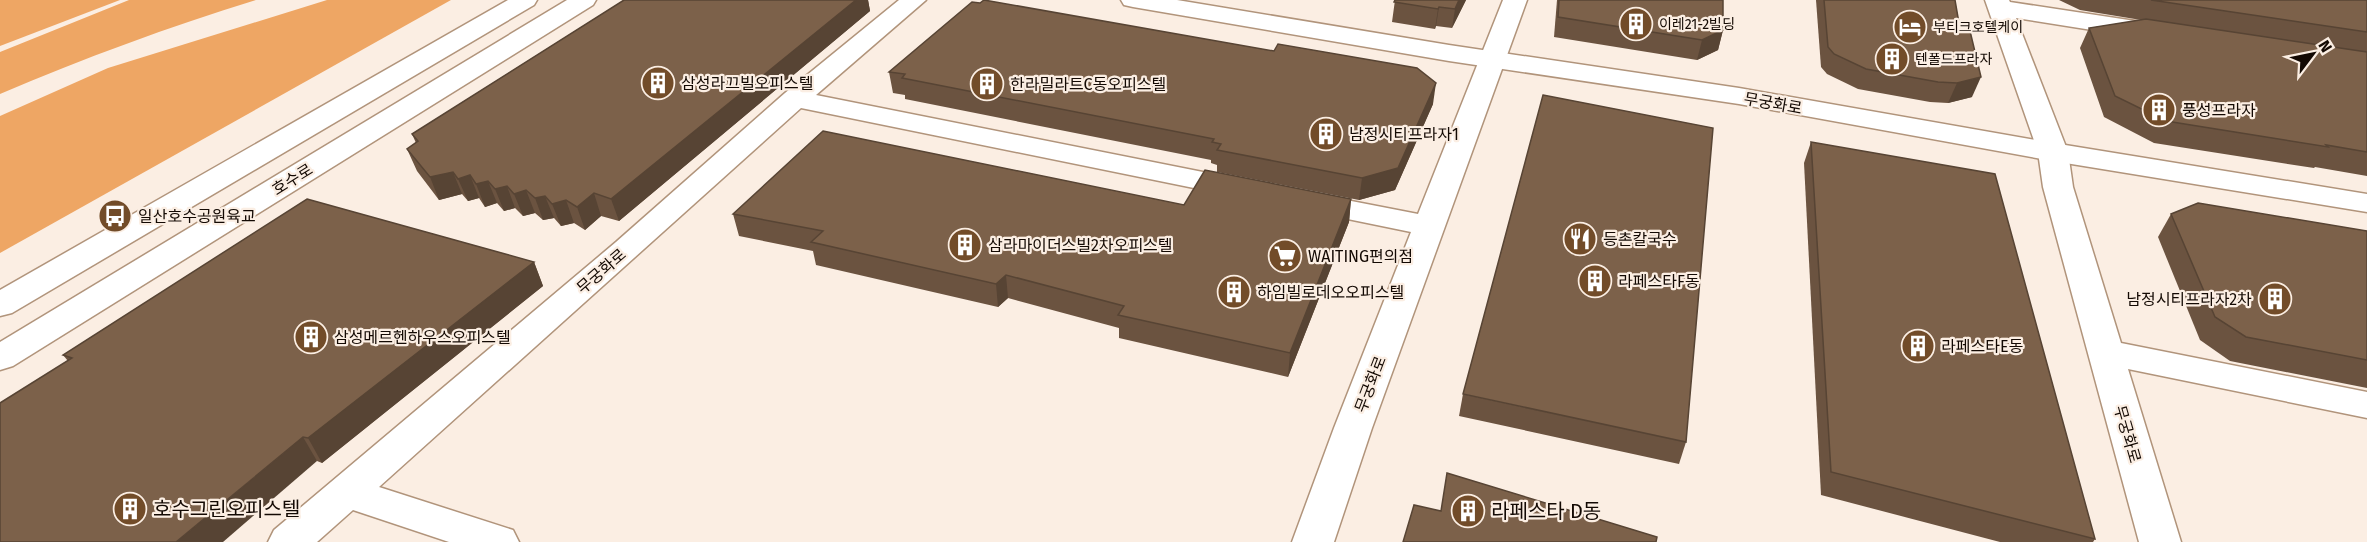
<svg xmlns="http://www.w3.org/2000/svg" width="2367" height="542" font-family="'Fira Sans','Noto Sans KR',sans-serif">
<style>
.forest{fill:#eea664}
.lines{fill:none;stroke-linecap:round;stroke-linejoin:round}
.street-casing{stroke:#b1947b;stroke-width:3}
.secondary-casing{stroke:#b1947b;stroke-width:3}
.primary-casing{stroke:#b1947b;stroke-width:3}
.street{fill:#fff;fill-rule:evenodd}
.secondary{fill:#fff;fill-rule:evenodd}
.primary{fill:#fff;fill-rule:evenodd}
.wall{fill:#6b5340}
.shaded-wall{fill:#574434}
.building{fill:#7c614a;stroke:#574434;stroke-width:1.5}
.labels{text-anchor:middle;stroke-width:4.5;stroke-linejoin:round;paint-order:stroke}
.far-poi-label{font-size:14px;fill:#130903;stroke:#fbeee3;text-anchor:start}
.poi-label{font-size:16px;fill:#130903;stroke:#fbeee3;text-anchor:start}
.street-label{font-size:16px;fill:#130903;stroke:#fbeee3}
.near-poi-label{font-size:20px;fill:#130903;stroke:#fbeee3;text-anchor:start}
</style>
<rect width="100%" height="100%" fill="#fbeee3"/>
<g class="forest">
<path d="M0 0H120L0 46Z"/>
<path d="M129 0H256C169 27 84 58 0 94V52Z"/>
<path d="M327 0H451L0 253V116L108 68Z"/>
</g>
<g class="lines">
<defs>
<g id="street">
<path d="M899 0H926L816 95 1243 180 1254 183 1258 189 1254 195 1243 198 801 108 379 487 513 530 519 542H449L353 510 317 542H268L274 530 616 242 785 93Z"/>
<path d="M1503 0H1527L1372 428 1334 542H1292L1334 428 1411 232 1294 208 1290 201 1294 194 1305 192 1418 214Z"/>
<path d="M1985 0H2009L2010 2 2155 24 2164 27 2168 32 2164 37 2155 40 2016 18 2068 152 2073 187 2121 343 2367 392V418L2128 369 2181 542H2139L2043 187 2038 152Z"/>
</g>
<path id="secondary" d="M1121 0H1177L1449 45 1739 88 2053 143 2367 194V212L2053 161 1739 104 1449 61 1133 7 1124 5Z"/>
<g id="primary">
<path d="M508 0H537L534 5 12 313 0 316V290Z"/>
<path d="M567 0H596L593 5 13 366 0 370V342Z"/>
</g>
</defs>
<use href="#street" class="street-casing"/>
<use href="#secondary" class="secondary-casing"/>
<use href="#primary" class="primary-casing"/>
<use href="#street" class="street"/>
<use href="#secondary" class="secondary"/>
<use href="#primary" class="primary"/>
</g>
<g class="wall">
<path d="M624 0H868L870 11 619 221 601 216 585 230 574 223 561 226 554 218 543 220 535 213 523 216 515 208 504 211 497 203 485 207 479 198 468 201 462 194 439 200 417 171 407 149 416 143 412 134Z"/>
<path d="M1395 0H1466L1452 28 1436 26 1435 29 1392 22Z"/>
<path d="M1557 0H1723V30L1718 50 1697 60 1554 37Z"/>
<path d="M1816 0H1955L1972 97 1948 103 1930 102 1858 89 1827 74 1821 67Z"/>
<path d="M2059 0H2367V176L2315 167 2314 168 2154 143 2104 117 2080 48 2089 28 2141 20 2080 10Z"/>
<path d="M1274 51 1433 104 1395 190 1359 200 1217 172V165L1211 163V160L905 99V95L893 93 889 72Z"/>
<path d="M1811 142 2095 539 2093 542H2000L1821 495 1804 163Z"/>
<path d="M1351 199 1349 222 1288 377 1119 338V328L1008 298 998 307 816 265 813 251 739 236 733 214 1184 205Z"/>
<path d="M2171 214 2367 231V388L2230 361 2200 340 2158 237Z"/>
<path d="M534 262 543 286 322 463 68 361 63 355Z"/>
<path d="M1463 394 1686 442 1679 464 1459 416Z"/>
</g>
<g class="shaded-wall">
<path d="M856 0H868L870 11 619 221 611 199Z"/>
<path d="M1459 0H1466L1452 28 1455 9Z"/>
<path d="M1439 7 1436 26 1435 29 1438 9Z"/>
<path d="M1723 30 1718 50 1697 60 1702 40Z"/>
<path d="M1981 77 1972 97 1948 103 1957 83Z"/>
<path d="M1436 83 1433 104 1395 190 1359 200 1362 178Z"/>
<path d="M453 172 462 194 439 200 430 177Z"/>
<path d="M470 175 479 198 468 201 458 179Z"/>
<path d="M488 181 497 203 485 207 476 184Z"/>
<path d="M507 186 515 208 504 211 495 189Z"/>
<path d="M526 190 535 213 523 216 514 194Z"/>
<path d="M594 193 601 216 585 230 577 207Z"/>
<path d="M545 196 554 218 543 220 535 198Z"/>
<path d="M1351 199 1349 222 1288 377 1290 353Z"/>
<path d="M566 200 574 223 561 226 552 204Z"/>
<path d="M534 262 543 286 322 463 308 438Z"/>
<path d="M1006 275 1008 298 998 307 996 284Z"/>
<path d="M303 437 317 461 223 542H176Z"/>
</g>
<g class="building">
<path d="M624 0H856L611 199 594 193 577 207 566 200 552 204 545 196 535 198 526 190 514 194 507 186 495 189 488 181 476 184 470 175 458 179 453 172 430 177 407 149 418 141 412 134Z"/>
<path d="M984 0 1274 51 1278 44 1417 68 1436 83 1398 168 1362 178 1217 150 1221 144 1212 142 1214 139 902 78 905 74 889 72 972 2 980 3Z"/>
<path d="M1395 0H1459L1455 9 1439 7 1438 9 1394 2Z"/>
<path d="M1559 0H1723V30L1702 40 1558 17Z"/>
<path d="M1824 0H1955L1960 29 1970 31 1981 77 1957 83 1938 82 1866 69 1834 54 1828 47Z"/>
<path d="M2151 0H2367V32Z"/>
<path d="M2146 19 2367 52V152L2326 145 2328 147 2166 121 2115 96 2089 28Z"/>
<path d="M1543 95 1713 128 1686 442 1463 394Z"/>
<path d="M823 131 1184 205 1205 170 1351 199 1290 353 1118 315 1124 306 1006 275 996 284 811 242 823 231 733 214Z"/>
<path d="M1811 142 1995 174 2095 539 1831 472Z"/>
<path d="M307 199 534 262 308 438 303 437 176 542H0V403L72 358 63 355Z"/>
<path d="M2198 203 2367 231V360L2246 337 2215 317 2171 214Z"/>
<path d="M1447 473 1657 537 1656 542H1403L1414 505 1441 511Z"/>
</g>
<defs>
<symbol id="building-disc" viewBox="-11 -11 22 22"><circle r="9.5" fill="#724c29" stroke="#fbeee3"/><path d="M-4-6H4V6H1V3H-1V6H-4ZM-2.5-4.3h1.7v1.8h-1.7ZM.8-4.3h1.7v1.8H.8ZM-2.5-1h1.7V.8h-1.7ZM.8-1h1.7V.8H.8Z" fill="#fff"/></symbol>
<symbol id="hotel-disc" viewBox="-11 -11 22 22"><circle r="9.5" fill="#724c29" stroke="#fbeee3"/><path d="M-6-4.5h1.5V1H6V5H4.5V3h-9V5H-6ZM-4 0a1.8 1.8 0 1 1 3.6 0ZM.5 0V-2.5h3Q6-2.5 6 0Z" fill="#fff"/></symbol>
<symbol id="bus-disc" viewBox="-11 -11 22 22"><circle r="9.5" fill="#724c29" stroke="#fbeee3"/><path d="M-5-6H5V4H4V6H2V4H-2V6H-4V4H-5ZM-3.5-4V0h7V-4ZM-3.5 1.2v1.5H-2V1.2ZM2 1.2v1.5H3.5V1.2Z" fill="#fff"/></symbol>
<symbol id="restaurant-disc" viewBox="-11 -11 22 22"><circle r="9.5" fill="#724c29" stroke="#fbeee3"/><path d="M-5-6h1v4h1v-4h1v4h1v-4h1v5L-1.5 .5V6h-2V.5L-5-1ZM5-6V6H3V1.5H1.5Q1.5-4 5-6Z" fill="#fff"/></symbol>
<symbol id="supermarket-disc" viewBox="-11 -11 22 22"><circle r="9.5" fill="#724c29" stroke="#fbeee3"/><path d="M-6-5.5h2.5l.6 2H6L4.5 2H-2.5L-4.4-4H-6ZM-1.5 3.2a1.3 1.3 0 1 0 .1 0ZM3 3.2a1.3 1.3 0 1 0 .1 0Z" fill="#fff"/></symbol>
</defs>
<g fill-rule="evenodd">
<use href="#building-disc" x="1617" y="5" width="38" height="38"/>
<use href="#hotel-disc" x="1891" y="8" width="38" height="38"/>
<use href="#building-disc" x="1873" y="40" width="38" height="38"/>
<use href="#building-disc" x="639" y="64" width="38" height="38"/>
<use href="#building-disc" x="968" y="65" width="38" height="38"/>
<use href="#building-disc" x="2140" y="91" width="38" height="38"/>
<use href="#building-disc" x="1307" y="115" width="38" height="38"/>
<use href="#bus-disc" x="96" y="197" width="38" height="38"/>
<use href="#restaurant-disc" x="1561" y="220" width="38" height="38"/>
<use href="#building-disc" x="946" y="226" width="38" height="38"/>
<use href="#supermarket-disc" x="1266" y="237" width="38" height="38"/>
<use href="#building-disc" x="1576" y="262" width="38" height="38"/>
<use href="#building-disc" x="1215" y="273" width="38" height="38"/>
<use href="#building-disc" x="2256" y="280" width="38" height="38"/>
<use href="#building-disc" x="292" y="318" width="38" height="38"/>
<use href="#building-disc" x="1899" y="327" width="38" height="38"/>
<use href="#building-disc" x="111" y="490" width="38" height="38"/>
<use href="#building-disc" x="1449" y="492" width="38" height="38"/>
</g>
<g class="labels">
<g class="far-poi-label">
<text x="1659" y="29">이레21-2빌딩</text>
<text x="1933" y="32">부티크호텔케이</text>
<text x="1915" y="64">텐폴드프라자</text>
</g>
<g class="poi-label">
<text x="681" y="89">삼성라끄빌오피스텔</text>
<text x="1010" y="90">한라밀라트C동오피스텔</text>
<text x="2182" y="116">풍성프라자</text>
<text x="1349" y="140">남정시티프라자1</text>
<text x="138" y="222">일산호수공원육교</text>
<text x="1603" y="245">등촌칼국수</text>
<text x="988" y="251">삼라마이더스빌2차오피스텔</text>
<text x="1308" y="262">WAITING편의점</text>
<text x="1618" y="287">라페스타F동</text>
<text x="1257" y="298">하임빌로데오오피스텔</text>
<text x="2252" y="305" text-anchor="end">남정시티프라자2차</text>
<text x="334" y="343">삼성메르헨하우스오피스텔</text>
<text x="1941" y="352">라페스타E동</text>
</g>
<g class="street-label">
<text transform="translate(1773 103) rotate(10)" y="6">무궁화로</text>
<text transform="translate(292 179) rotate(-32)" y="6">호수로</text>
<text transform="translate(601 271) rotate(-41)" y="6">무궁화로</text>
<text transform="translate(1370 384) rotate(-69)" y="6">무궁화로</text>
<text transform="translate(2128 434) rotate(74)" y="6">무궁화로</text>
</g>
<g class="near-poi-label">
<text x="153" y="516">호수그린오피스텔</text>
<text x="1491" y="518">라페스타 D동</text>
</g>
</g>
<g transform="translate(2313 54) rotate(58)" stroke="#fbeee3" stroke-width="4.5" paint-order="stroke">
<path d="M0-4.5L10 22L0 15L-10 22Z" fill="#130903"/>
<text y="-9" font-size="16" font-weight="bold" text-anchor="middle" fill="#130903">N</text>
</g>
</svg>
